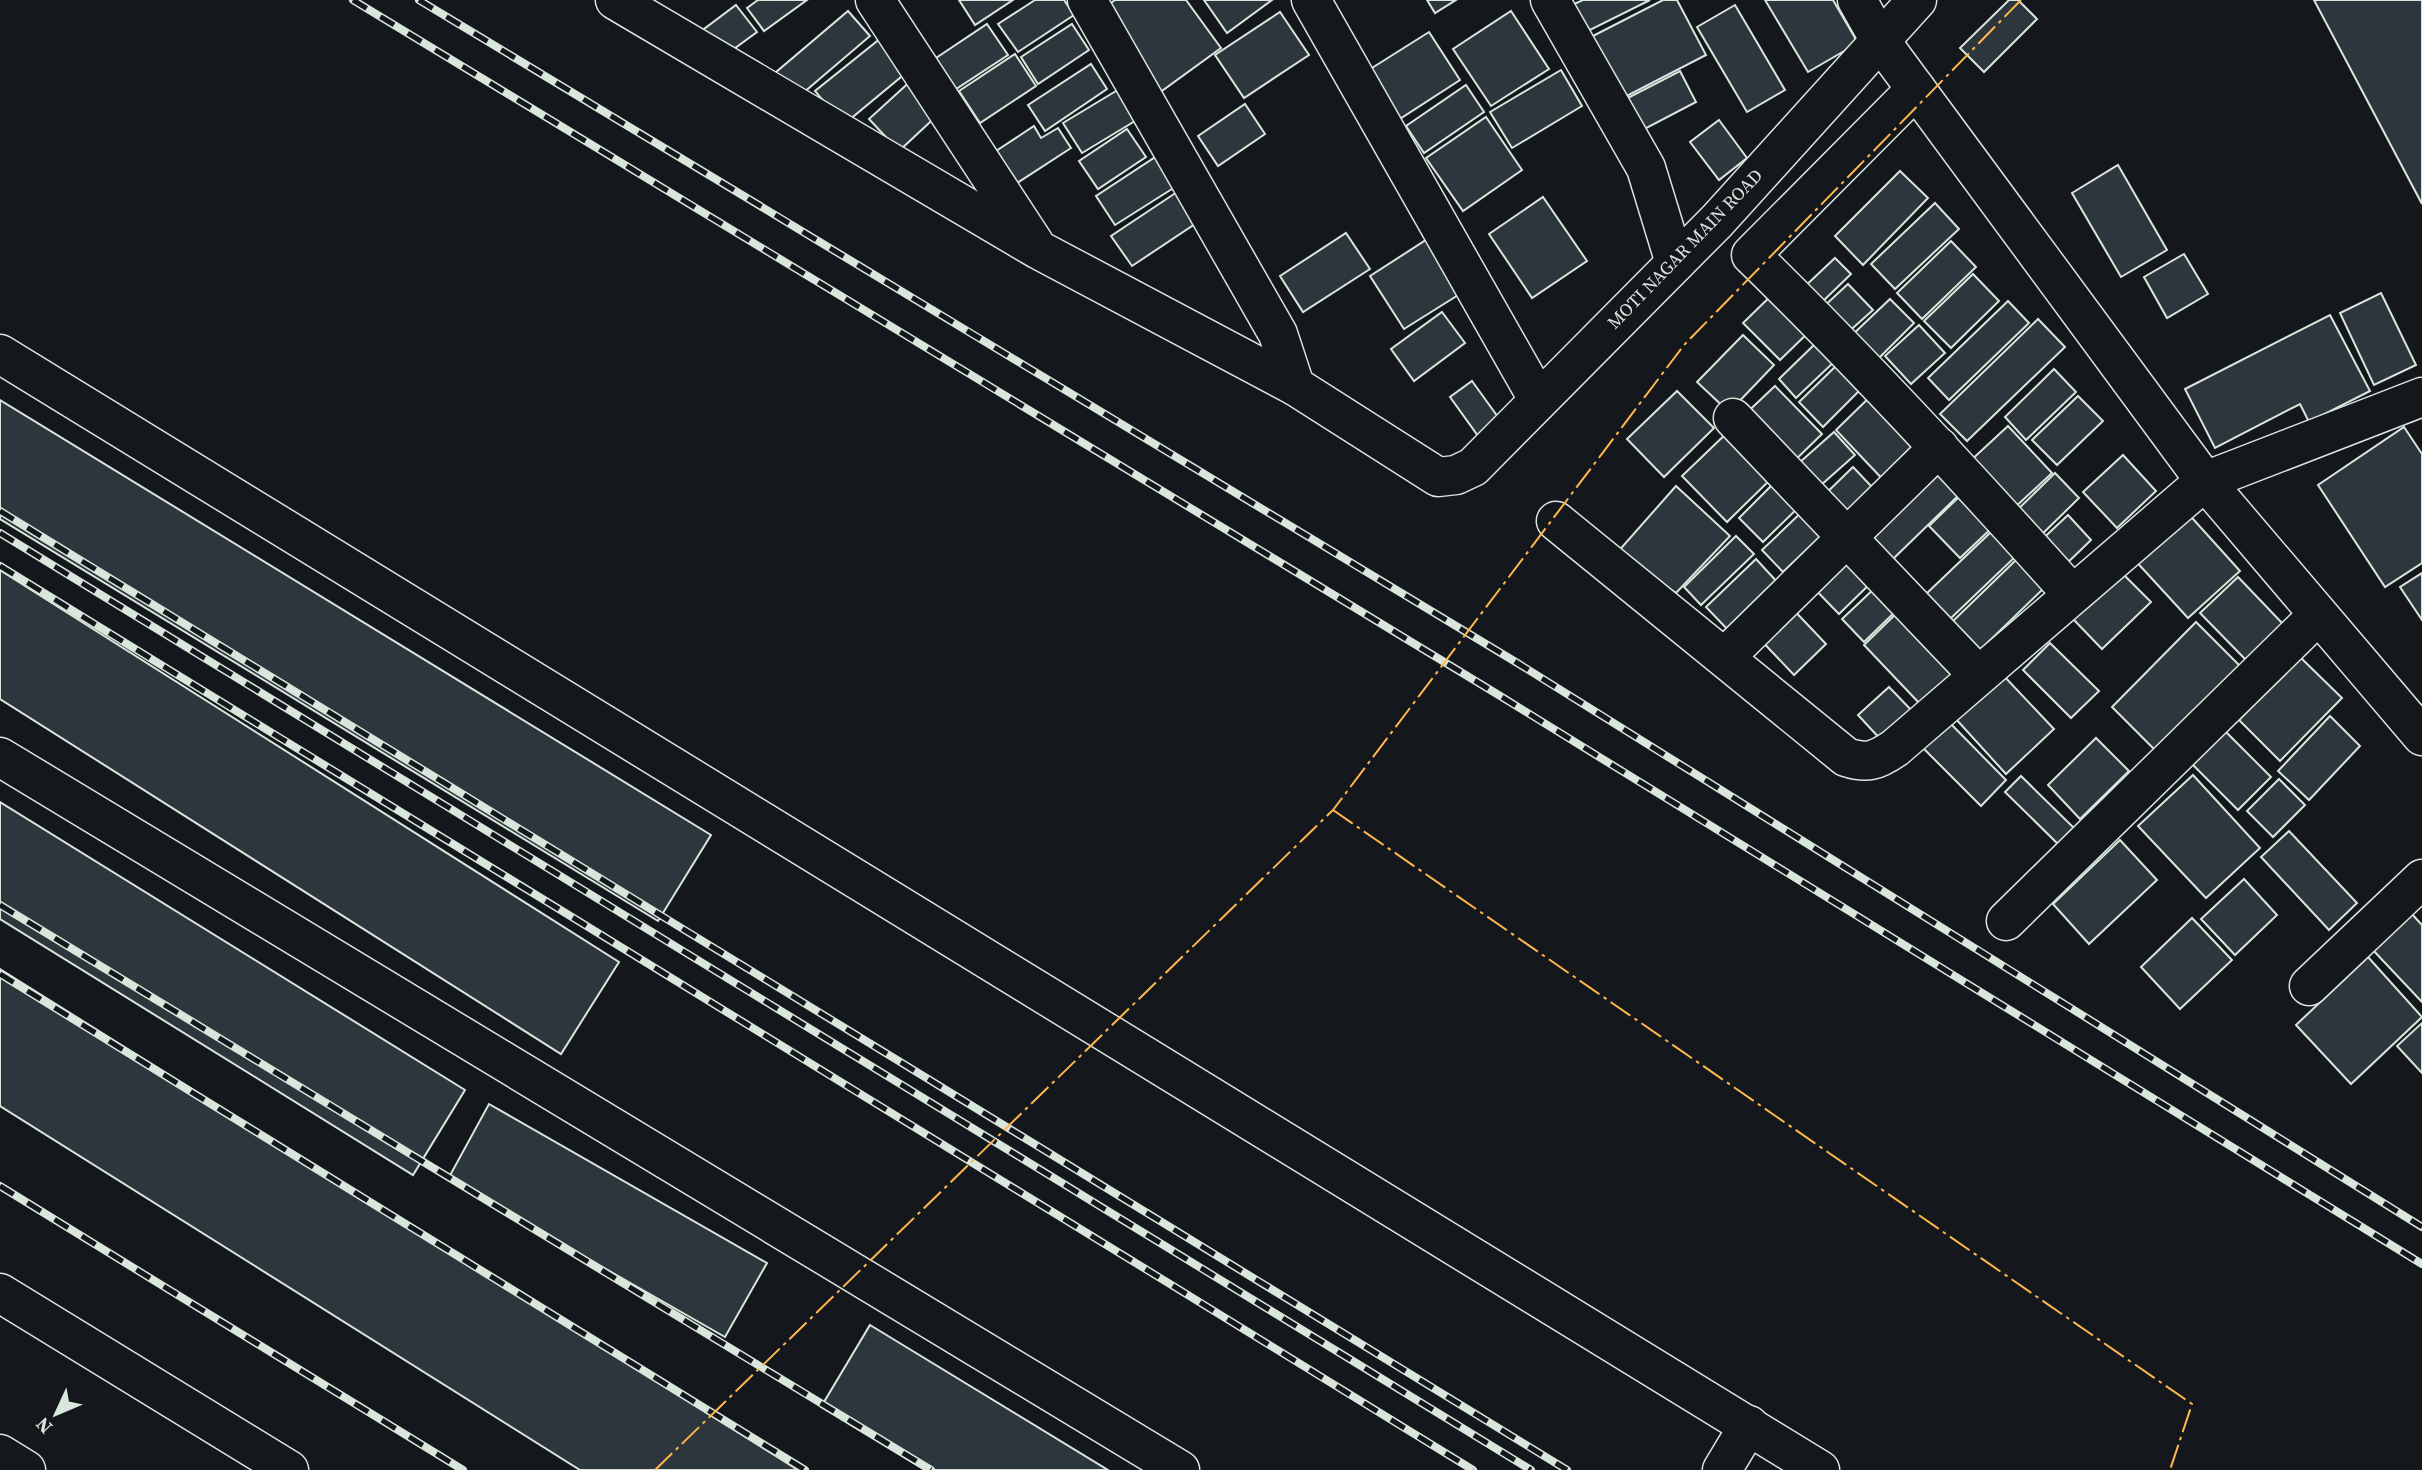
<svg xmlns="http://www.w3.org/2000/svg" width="2422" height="1470" font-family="'Source Serif 4',serif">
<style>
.building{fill:#2c363c;stroke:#d8e6dc;stroke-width:2}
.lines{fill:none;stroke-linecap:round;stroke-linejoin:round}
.minor-casing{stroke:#d8e6dc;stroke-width:41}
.minor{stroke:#14181c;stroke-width:38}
.rail-casing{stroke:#d8e6dc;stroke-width:8}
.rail{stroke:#14181c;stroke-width:5;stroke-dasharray:16;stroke-linecap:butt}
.power{stroke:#ffb74d;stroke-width:2;stroke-dasharray:24 5 3.5 5;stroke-linecap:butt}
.labels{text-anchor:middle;stroke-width:5;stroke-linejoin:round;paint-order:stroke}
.street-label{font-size:18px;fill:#d8e6dc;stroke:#14181c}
</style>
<rect width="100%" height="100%" fill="#14181c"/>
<g class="building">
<path d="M758 0H807L764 31 747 8Z"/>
<path d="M959 0H1013L975 25Z"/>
<path d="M1035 0H1064L1074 15 1018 52 998 24Z"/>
<path d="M1115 0H1186L1221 48 1159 93 1100 11Z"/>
<path d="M1204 0H1272L1227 33Z"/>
<path d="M1427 0H1456L1435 13Z"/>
<path d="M1583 0H1650L1588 31 1574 4Z"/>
<path d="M1663 0H1677L1706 55 1619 100 1587 39Z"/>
<path d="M1765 0H1833L1858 43 1808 72Z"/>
<path d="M2009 0H2018L2037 19 1984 72 1960 48Z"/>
<path d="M2314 0H2422V204Z"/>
<path d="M736 5 757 32 720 59 700 32Z"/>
<path d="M1735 5 1785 90 1747 112 1697 27Z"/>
<path d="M848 11 870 36 796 99 775 73Z"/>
<path d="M1511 11 1549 69 1491 106 1453 49Z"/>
<path d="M1280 12 1309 55 1244 98 1215 55Z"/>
<path d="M987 24 1008 55 953 91 933 60Z"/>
<path d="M1072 24 1089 50 1038 84 1021 57Z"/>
<path d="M1429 32 1460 80 1395 122 1364 73Z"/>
<path d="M886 34 913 67 843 125 815 91Z"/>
<path d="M1015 54 1036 86 980 123 959 91Z"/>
<path d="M1091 64 1107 89 1045 131 1028 105Z"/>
<path d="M1561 70 1582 106 1512 148 1490 112Z"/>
<path d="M1680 71 1696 102 1635 134 1618 103Z"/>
<path d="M914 78 943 110 899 151 869 119Z"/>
<path d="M1466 85 1484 112 1424 153 1406 126Z"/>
<path d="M1121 88 1140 118 1082 153 1063 123Z"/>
<path d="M1245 104 1265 134 1218 166 1198 136Z"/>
<path d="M1486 117 1522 170 1463 211 1426 158Z"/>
<path d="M1719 120 1747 158 1719 180 1690 142Z"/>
<path d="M1034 126 1041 138 1058 128 1071 148 1014 185 993 153Z"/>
<path d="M1127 129 1146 157 1098 189 1079 161Z"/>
<path d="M1163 152 1183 182 1115 225 1096 196Z"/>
<path d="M2118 165 2167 250 2121 277 2072 193Z"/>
<path d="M1900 171 1928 198 1863 265 1835 236Z"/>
<path d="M1177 192 1198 222 1132 266 1111 236Z"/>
<path d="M1543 197 1587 261 1532 298 1489 234Z"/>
<path d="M1935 203 1959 229 1895 289 1871 264Z"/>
<path d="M1346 233 1370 269 1303 312 1280 276Z"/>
<path d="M1429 238 1463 292 1404 329 1370 276Z"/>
<path d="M1951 241 1976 267 1922 319 1897 293Z"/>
<path d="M2184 254 2208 294 2167 318 2144 277Z"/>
<path d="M1835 258 1851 274 1817 307 1801 290Z"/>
<path d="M1973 274 1999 301 1951 348 1924 321Z"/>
<path d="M1848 284 1873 310 1845 335 1821 309Z"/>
<path d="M1778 289 1815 326 1780 360 1743 323Z"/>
<path d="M2381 293 2416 365 2374 385 2340 313Z"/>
<path d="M1890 299 1914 323 1875 362 1850 337Z"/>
<path d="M2008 301 2029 323 1949 400 1928 378Z"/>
<path d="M1442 312 1465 343 1414 381 1391 349Z"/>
<path d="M2330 315 2370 391 2309 422 2300 404 2215 448 2185 389Z"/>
<path d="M2038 319 2065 347 1967 441 1940 414Z"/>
<path d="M1919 325 1945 353 1911 384 1885 356Z"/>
<path d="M1743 335 1774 365 1729 412 1697 382Z"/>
<path d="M1817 342 1835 361 1796 398 1779 379Z"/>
<path d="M1841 361 1865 385 1823 427 1799 402Z"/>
<path d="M2054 369 2076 392 2026 440 2005 417Z"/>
<path d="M1472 381 1503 424 1481 440 1450 397Z"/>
<path d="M1775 386 1822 434 1787 468 1740 419Z"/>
<path d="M1878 389 1933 446 1890 487 1836 430Z"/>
<path d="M1677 391 1714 428 1664 477 1627 439Z"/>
<path d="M2078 396 2103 421 2057 465 2032 440Z"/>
<path d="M0 400 711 835 658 921 0 519Z"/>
<path d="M2008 426 2052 473 2011 511 1968 463Z"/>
<path d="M2404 427 2422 454V563L2385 587 2318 485Z"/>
<path d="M1731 429 1775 475 1727 522 1682 476Z"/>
<path d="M1834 432 1855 455 1812 493 1791 470Z"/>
<path d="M2123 455 2156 491 2117 528 2083 492Z"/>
<path d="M1939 463 1964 490 1893 559 1868 532Z"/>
<path d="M1853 467 1873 488 1836 524 1816 503Z"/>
<path d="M2055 473 2079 498 2032 544 2008 519Z"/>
<path d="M1781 476 1805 501 1763 542 1739 518Z"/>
<path d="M1676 486 1730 536 1676 593 1615 555Z"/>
<path d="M1965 491 1997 523 1960 558 1929 526Z"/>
<path d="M1807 507 1828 529 1783 572 1762 550Z"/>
<path d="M2184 509 2240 571 2188 618 2132 557Z"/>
<path d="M2068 515 2091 540 2058 572 2034 547Z"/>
<path d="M1991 532 2015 557 1950 619 1926 594Z"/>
<path d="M1736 536 1754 554 1701 605 1684 587Z"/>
<path d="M1845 544 1877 577 1839 614 1806 580Z"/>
<path d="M1756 559 1779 584 1730 632 1706 607Z"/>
<path d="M2017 559 2044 588 1979 651 1951 623Z"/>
<path d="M0 570 619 962 561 1054 0 699Z"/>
<path d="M2121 572 2151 602 2102 649 2073 619Z"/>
<path d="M2422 573V620L2400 587Z"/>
<path d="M2238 577 2283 624 2246 660 2200 613Z"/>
<path d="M1878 585 1899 608 1864 642 1842 619Z"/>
<path d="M1788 604 1826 644 1794 675 1756 635Z"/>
<path d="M1904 606 1962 666 1921 705 1864 645Z"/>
<path d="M2196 622 2241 667 2157 752 2112 707Z"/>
<path d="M2050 643 2099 691 2071 718 2023 670Z"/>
<path d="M2300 657 2342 698 2280 761 2239 720Z"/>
<path d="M2002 674 2054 729 2006 774 1955 718Z"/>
<path d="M1889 687 1914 713 1883 742 1858 715Z"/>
<path d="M2330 716 2360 746 2309 800 2278 771Z"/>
<path d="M1946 719 2006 780 1981 806 1920 745Z"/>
<path d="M2223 729 2271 777 2238 810 2190 762Z"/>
<path d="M2096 738 2129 771 2080 819 2048 785Z"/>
<path d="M2193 775 2260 848 2206 898 2138 826Z"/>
<path d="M2021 776 2076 830 2060 846 2005 792Z"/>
<path d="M2279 779 2305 805 2273 837 2247 811Z"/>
<path d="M0 802 465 1090 413 1175 0 919Z"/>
<path d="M2289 831 2357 903 2329 930 2261 857Z"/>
<path d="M2120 840 2157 880 2089 944 2053 904Z"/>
<path d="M2244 879 2277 915 2235 955 2201 919Z"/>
<path d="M2410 912 2422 925V1002L2371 948Z"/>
<path d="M2192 918 2232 960 2180 1009 2141 967Z"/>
<path d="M2368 957 2422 1017 2351 1084 2296 1025Z"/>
<path d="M0 969 798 1470H580L0 1106Z"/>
<path d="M2422 1023V1073L2397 1046Z"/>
<path d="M489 1104 767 1263 725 1337 448 1179Z"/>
<path d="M870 1325 1108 1470H925L821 1407Z"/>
</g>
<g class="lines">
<defs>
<g id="minor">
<path d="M615 0 1039 250 1295 386 1438 477 1456 475 1473 467 1717 221 1917 0"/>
<path d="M875 0 1034 243"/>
<path d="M1087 0 1278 334 1295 386"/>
<path d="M1311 0 1538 399"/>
<path d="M1550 0 1646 168 1675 263"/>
<path d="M1857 0 1879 39 2205 481 2422 736"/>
<path d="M1916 89 1751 255C1863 364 1968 478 2072 594"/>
<path d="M0 354 1820 1470"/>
<path d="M1733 418 1978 675"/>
<path d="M1556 521 1846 757C1867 764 1876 761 1895 748L2205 481 2422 397"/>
<path d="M1725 657 1939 447"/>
<path d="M0 757 1180 1470"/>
<path d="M2006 921 2318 615"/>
<path d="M2309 986 2422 879"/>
<path d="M0 1293 289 1470"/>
<path d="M0 1454 26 1470"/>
<path d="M1722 1470 1749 1425"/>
</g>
</defs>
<use href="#minor" class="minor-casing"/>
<use href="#minor" class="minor"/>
<defs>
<g id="rail">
<path d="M353 0 1497 694 2422 1264"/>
<path d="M419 0 1519 664 2422 1227"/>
<path d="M0 511 1567 1470"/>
<path d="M0 533 1531 1470"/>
<path d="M0 566 1473 1470"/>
<path d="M0 905 931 1470"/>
<path d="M0 974 805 1470"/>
<path d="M0 1186 463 1470"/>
</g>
</defs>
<use href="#rail" class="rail-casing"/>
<use href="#rail" class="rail"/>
<g class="power">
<path d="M1333 810 2192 1404 2170 1470"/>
<path d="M655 1470 1333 810 1684 345 2021 0"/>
</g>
</g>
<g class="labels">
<g class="street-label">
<text transform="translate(1685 249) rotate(-46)" y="6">MOTI NAGAR MAIN ROAD</text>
</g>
</g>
<g transform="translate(56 1414) rotate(226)" stroke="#14181c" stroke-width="5" paint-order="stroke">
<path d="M0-5L12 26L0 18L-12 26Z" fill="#d8e6dc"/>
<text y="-10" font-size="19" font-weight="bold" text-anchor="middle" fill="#d8e6dc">N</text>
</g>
</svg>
